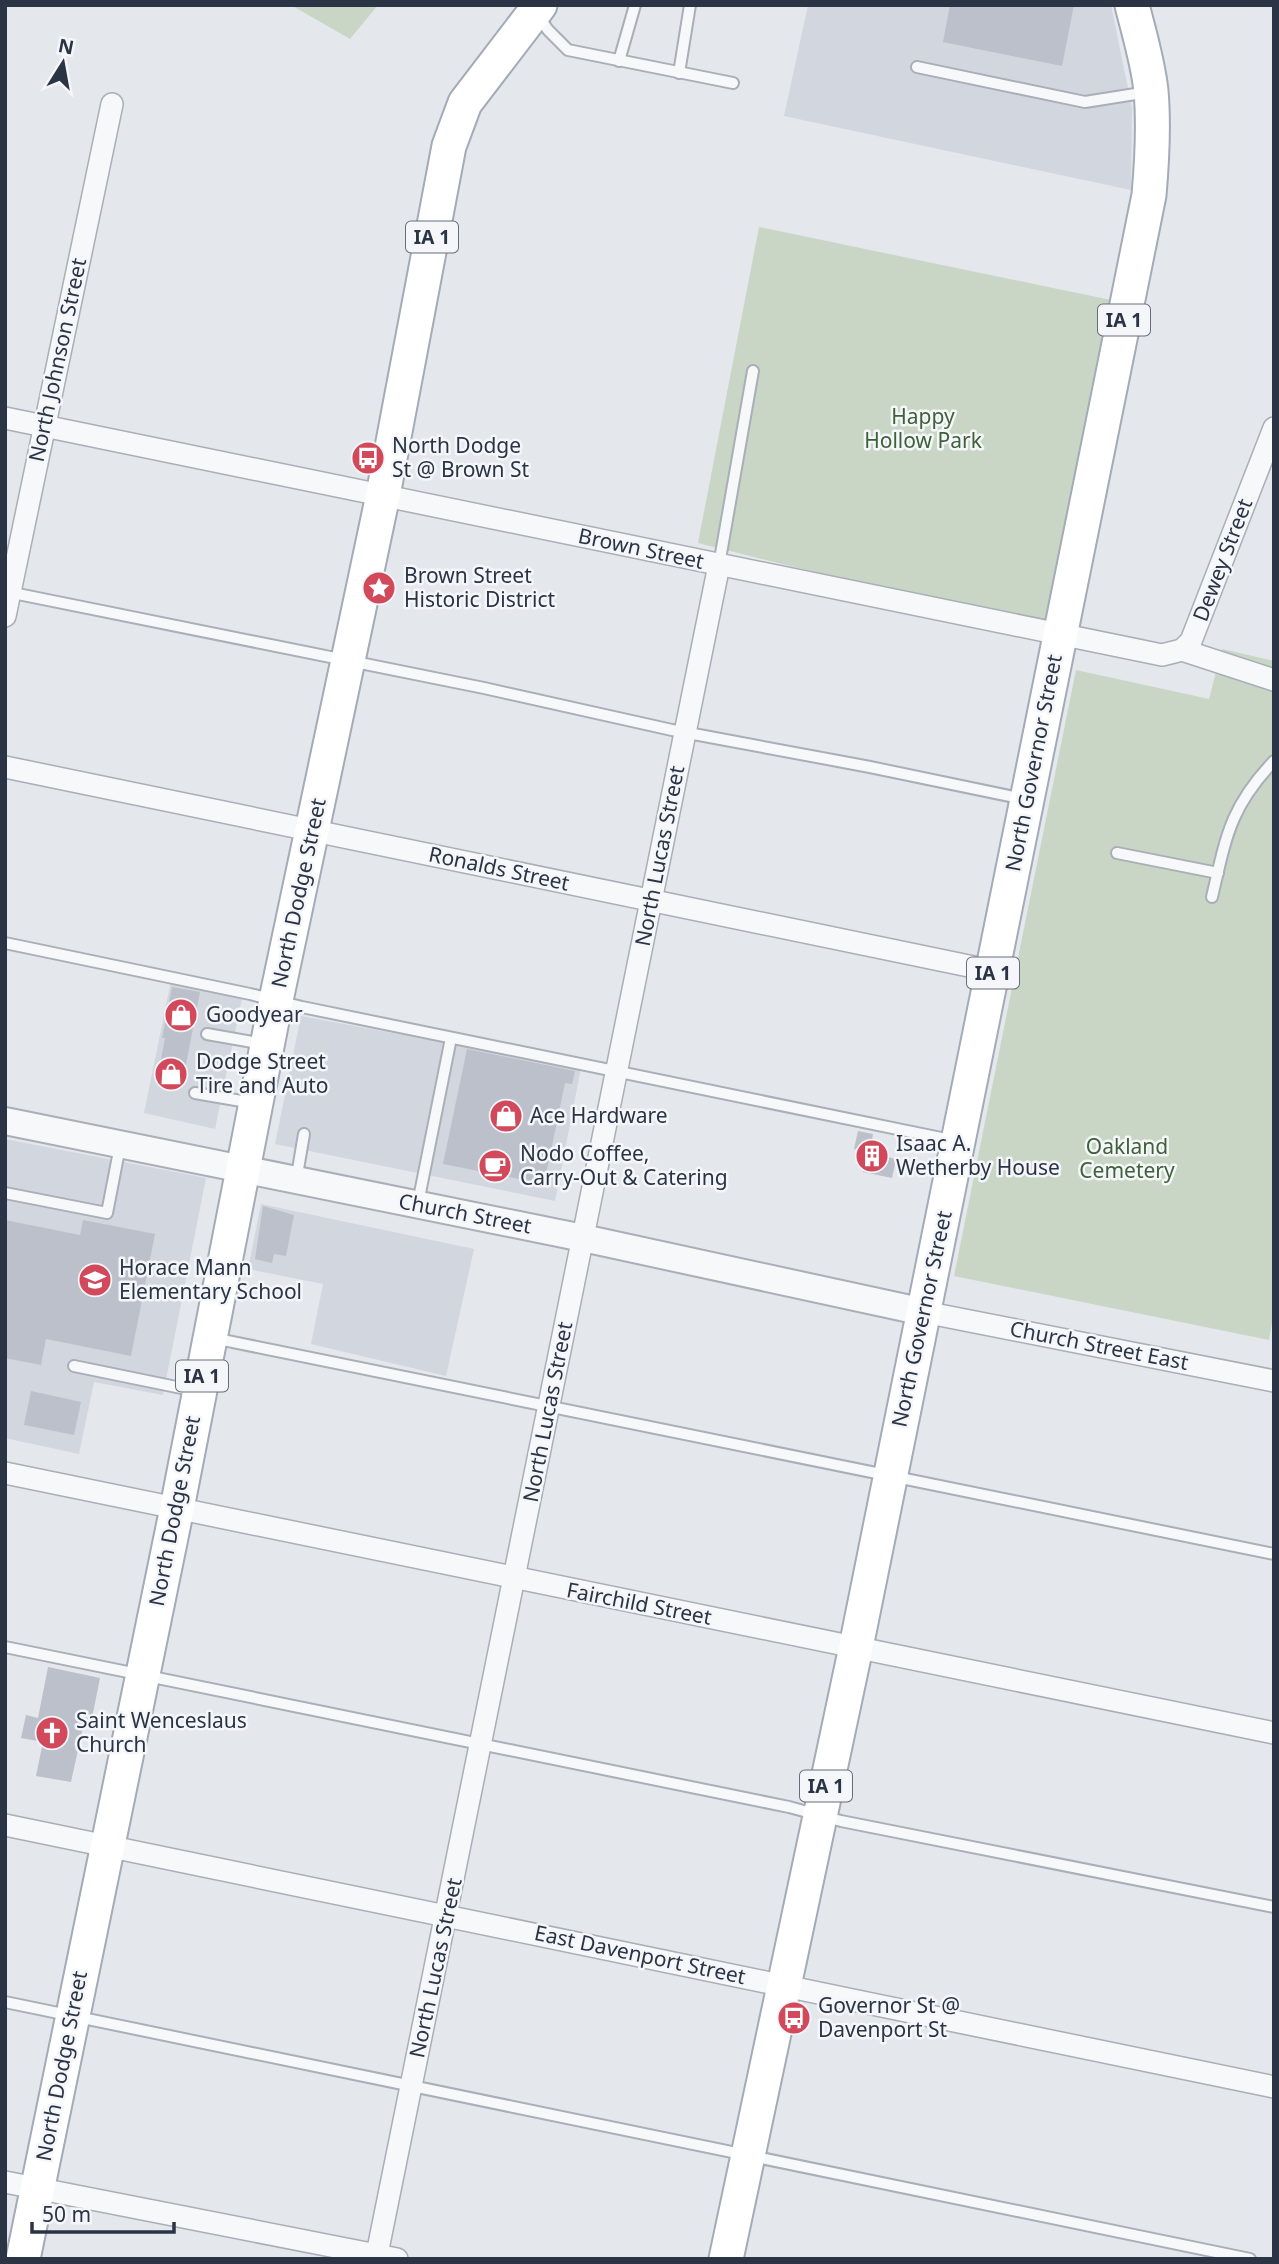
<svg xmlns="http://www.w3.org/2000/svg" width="1279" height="2264" font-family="'Noto Sans',sans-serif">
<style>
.built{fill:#d2d6de}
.green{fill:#c9d6c5}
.building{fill:#bbc0ca}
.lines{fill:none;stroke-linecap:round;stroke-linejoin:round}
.service-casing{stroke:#a9aeb7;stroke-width:14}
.minor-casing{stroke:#a9aeb7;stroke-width:24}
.tertiary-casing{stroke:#a9aeb7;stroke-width:30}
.primary-casing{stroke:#a3abb8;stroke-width:37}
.service{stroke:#f7f8fa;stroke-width:10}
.minor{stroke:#f7f8fa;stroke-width:21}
.tertiary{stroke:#f7f8fa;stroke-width:26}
.primary{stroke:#fff;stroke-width:33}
.labels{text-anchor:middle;stroke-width:5;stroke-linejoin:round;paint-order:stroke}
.shield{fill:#f4f6f9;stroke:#676e7b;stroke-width:2}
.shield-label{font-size:19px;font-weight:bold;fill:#2b3445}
.street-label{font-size:21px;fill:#2b3445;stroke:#f4f6f9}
.park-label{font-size:21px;fill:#3f6138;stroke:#f4f6f9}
.poi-label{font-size:21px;fill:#2b3445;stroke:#f4f6f9;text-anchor:start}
</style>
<rect width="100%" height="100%" fill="#e4e7ec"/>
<g class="built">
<path d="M808 5H1111L1132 108 1131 190 784 116Z"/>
<path d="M171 981 242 998 215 1129 144 1113Z"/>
<path d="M301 1016 581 1068 555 1201 275 1144Z"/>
<path d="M5 1139 206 1178 163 1395 94 1382 79 1454 5 1438Z"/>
<path d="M261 1204 474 1249 446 1376 311 1344 323 1284 248 1269Z"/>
</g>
<g class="green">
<path d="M291 5H378L350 39Z"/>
<path d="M759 227 1111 300 1060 633 698 543Z"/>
<path d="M1222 649 1274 661V1312L1269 1340 954 1276 1076 670 1209 699Z"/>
</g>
<g class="building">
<path d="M950 5H1074L1062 66 943 42Z"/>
<path d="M172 987 200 992 182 1085 157 1080 165 1038H162Z"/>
<path d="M467 1049 575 1071 572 1084 565 1083 544 1184 443 1164Z"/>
<path d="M858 1131 873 1134 870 1152 854 1149Z"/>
<path d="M866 1152 896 1159 892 1178 863 1172Z"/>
<path d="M263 1206 294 1215 286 1256 274 1254 272 1263 255 1259Z"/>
<path d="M5 1220 80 1235 83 1220 155 1234 131 1356 46 1339 41 1365 5 1358Z"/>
<path d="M31 1391 81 1402 74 1435 24 1425Z"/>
<path d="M48 1667 100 1678 90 1728 83 1727 71 1782 36 1776 43 1742 21 1738 26 1715 38 1718Z"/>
</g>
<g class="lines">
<defs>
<g id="service">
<path d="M537 14 548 30 568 50 733 83"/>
<path d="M619 61 635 5"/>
<path d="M917 67 1085 102 1148 92"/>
<path d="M679 73 690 5"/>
<path d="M719 565 753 371"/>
<path d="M8 592 484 688 672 730 870 767 1024 799"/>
<path d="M1117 853 1218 873"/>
<path d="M1212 897C1226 837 1230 807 1274 761"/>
<path d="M5 943 250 994 302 1007 956 1141"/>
<path d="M207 1034 264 1044"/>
<path d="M195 1093 253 1103"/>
<path d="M296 1181 304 1134"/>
<path d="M5 1193 107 1213 120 1146"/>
<path d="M418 1203 451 1038"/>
<path d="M213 1338 1274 1554"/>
<path d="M74 1366 196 1391"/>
<path d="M5 1647 789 1807 841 1821 1274 1907"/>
<path d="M5 2002 1250 2259"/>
</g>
<g id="minor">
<path d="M5 418 1162 655 1182 650 1274 680"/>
<path d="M5 616 112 104"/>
<path d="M1182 650 1191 641 1274 428"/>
<path d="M5 767 993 971"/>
<path d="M924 1312 1274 1381"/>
<path d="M5 1473 1274 1733"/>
<path d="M5 1825 1274 2087"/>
<path d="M5 2182 397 2259"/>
<path d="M376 2259 719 565"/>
</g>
<path id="tertiary" d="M5 1121 583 1238 924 1312"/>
<g id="primary">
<path d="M23 2259 177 1508 276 1000 383 495 449 146 465 103 540 5"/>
<path d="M726 2259 856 1647 1149 195C1152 161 1154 125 1151 91 1148 62 1139 33 1132 5"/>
</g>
</defs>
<use href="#service" class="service-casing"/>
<use href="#minor" class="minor-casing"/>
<use href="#tertiary" class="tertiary-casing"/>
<use href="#primary" class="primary-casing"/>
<use href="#service" class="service"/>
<use href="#minor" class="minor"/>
<use href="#tertiary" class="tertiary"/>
<use href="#primary" class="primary"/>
</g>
<defs>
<symbol id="bus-disc" viewBox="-11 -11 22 22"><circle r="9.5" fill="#d1495b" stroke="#f4f6f9"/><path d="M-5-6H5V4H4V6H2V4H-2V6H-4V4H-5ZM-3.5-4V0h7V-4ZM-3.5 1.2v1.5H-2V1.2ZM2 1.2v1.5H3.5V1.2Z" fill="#fff"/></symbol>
<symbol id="sight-disc" viewBox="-11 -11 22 22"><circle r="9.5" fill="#d1495b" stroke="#f4f6f9"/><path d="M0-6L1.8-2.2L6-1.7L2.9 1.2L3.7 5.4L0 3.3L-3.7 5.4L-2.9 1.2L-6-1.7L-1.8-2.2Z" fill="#fff"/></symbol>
<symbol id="shop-disc" viewBox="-11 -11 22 22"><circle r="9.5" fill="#d1495b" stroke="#f4f6f9"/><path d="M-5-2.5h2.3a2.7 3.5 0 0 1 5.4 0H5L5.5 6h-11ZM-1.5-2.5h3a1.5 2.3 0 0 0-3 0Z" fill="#fff"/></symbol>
<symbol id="building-disc" viewBox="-11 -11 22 22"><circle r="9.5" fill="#d1495b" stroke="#f4f6f9"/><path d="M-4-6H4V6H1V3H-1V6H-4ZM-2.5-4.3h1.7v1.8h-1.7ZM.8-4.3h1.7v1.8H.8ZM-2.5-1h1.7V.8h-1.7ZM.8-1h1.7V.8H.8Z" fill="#fff"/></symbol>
<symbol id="cafe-disc" viewBox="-11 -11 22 22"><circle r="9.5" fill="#d1495b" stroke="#f4f6f9"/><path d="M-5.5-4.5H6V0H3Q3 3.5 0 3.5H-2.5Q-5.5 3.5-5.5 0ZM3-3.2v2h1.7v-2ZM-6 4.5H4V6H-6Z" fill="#fff"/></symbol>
<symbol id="school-disc" viewBox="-11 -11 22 22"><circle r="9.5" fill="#d1495b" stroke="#f4f6f9"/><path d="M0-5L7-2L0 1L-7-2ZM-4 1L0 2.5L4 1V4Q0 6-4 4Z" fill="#fff"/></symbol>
<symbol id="church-disc" viewBox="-11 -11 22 22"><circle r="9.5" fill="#d1495b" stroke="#f4f6f9"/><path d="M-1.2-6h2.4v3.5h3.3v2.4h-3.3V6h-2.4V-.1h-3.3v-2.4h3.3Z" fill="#fff"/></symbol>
</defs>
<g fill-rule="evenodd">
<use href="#bus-disc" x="349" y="439" width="38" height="38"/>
<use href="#sight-disc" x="360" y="569" width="38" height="38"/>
<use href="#shop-disc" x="162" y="996" width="38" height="38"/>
<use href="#shop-disc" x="152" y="1055" width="38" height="38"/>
<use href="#shop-disc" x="487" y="1097" width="38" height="38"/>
<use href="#building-disc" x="853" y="1137" width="38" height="38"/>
<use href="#cafe-disc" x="476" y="1147" width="38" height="38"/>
<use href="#school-disc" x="76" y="1261" width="38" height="38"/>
<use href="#church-disc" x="33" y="1714" width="38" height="38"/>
<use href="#bus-disc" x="775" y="1999" width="38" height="38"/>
</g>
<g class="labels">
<g class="shield">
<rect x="406" y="221.5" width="52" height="31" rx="5"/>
<rect x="1098" y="304.5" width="52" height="31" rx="5"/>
<rect x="967" y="957.5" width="52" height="31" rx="5"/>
<rect x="176" y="1360.5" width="52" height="31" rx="5"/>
<rect x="800" y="1770.5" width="52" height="31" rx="5"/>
</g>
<g class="shield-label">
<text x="432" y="244">IA 1</text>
<text x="1124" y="327">IA 1</text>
<text x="993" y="980">IA 1</text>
<text x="202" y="1383">IA 1</text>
<text x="826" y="1793">IA 1</text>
</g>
<g class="street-label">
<text transform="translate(58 360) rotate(-78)" y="7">North Johnson Street</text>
<text transform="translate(641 549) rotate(12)" y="7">Brown Street</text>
<text transform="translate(1223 560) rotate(-69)" y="7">Dewey Street</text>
<text transform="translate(1034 763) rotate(-79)" y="7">North Governor Street</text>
<text transform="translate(660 856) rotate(-79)" y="7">North Lucas Street</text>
<text transform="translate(499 869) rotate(12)" y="7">Ronalds Street</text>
<text transform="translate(299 893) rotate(-78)" y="7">North Dodge Street</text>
<text transform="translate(465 1214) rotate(11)" y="7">Church Street</text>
<text transform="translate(922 1319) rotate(-78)" y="7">North Governor Street</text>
<text transform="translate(1099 1346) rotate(11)" y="7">Church Street East</text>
<text transform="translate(548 1412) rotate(-79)" y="7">North Lucas Street</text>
<text transform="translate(175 1511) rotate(-79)" y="7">North Dodge Street</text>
<text transform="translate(639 1604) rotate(11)" y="7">Fairchild Street</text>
<text transform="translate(640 1955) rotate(12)" y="7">East Davenport Street</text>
<text transform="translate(436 1968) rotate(-78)" y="7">North Lucas Street</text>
<text transform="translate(62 2066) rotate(-79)" y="7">North Dodge Street</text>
</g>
<g class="park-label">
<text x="923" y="424">Happy<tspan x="923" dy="24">Hollow Park</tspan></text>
<text x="1127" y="1154">Oakland<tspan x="1127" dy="24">Cemetery</tspan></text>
</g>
<g class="poi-label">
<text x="392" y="453">North Dodge<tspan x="392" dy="24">St @ Brown St</tspan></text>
<text x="404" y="583">Brown Street<tspan x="404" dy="24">Historic District</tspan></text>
<text x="206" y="1022">Goodyear</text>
<text x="196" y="1069">Dodge Street<tspan x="196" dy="24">Tire and Auto</tspan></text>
<text x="530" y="1123">Ace Hardware</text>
<text x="896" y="1151">Isaac A.<tspan x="896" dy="24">Wetherby House</tspan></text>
<text x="520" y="1161">Nodo Coffee,<tspan x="520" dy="24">Carry-Out &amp; Catering</tspan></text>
<text x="119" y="1275">Horace Mann<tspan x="119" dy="24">Elementary School</tspan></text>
<text x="76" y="1728">Saint Wenceslaus<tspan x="76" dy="24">Church</tspan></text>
<text x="818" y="2013">Governor St @<tspan x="818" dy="24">Davenport St</tspan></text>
</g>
</g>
<rect width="1279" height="2264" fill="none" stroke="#2b3445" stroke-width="14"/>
<g transform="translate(63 63) rotate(11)" stroke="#f4f6f9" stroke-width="5" paint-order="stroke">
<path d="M0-5L12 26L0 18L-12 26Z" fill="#2b3445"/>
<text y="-10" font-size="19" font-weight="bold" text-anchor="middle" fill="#2b3445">N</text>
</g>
<path d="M32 2222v10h142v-10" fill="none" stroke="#2b3445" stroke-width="3.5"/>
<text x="42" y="2222" font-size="21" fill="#2b3445" stroke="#f4f6f9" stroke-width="5" paint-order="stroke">50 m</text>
</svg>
